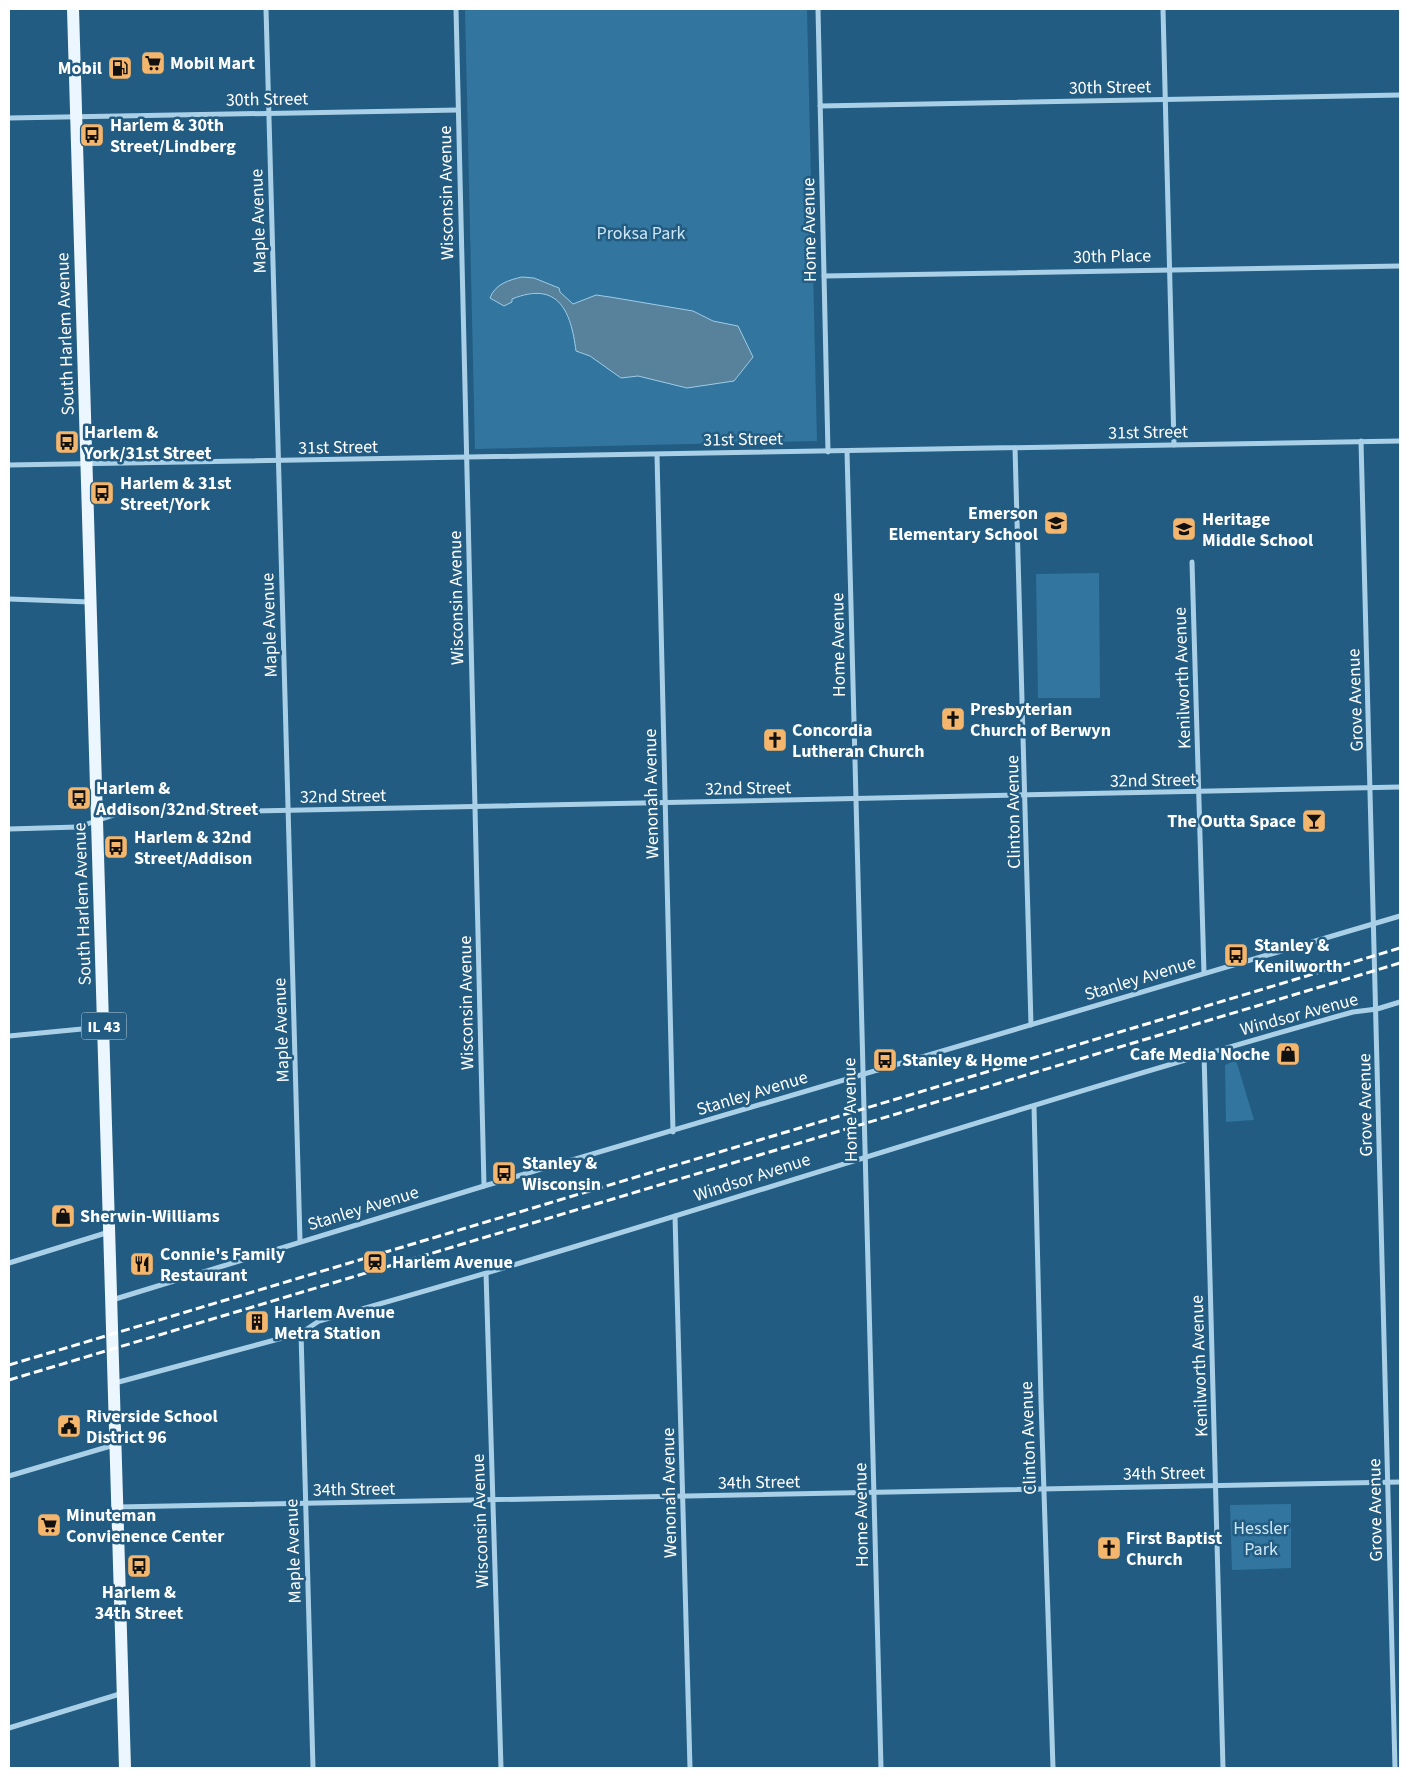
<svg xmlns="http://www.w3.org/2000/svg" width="1409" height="1777" font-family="'Source Sans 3',sans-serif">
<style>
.green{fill:#32759e}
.water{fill:#58829c;stroke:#9dcde9}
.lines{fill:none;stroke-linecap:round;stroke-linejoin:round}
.street{stroke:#aad0e8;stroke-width:5}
.primary{stroke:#ecf6fe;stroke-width:12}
.rail{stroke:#fff;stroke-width:3;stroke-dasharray:9 4;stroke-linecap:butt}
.labels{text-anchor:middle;stroke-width:5;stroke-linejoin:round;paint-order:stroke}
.shield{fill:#225c82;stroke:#bdceda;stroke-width:1}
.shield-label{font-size:16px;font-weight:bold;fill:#fff}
.poi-label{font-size:18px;font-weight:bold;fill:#fff;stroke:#225c82;text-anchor:start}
.street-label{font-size:18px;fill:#fff;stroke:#225c82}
.park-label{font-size:18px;fill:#cde7f6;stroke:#225c82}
</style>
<rect width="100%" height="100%" fill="#225c82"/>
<g class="green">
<path d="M465 9H807L817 441 475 449Z"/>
<path d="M1099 573 1100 698H1038L1036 574Z"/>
<path d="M1236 1060 1254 1120 1226 1122 1225 1065Z"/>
<path d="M1291 1504V1568L1232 1570 1230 1505Z"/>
</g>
<path class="water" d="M522 277 534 278 559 288 560 292 573 304 596 295 610 297 693 311 713 321 738 326 753 357 734 381 687 388 638 376 621 378 590 356 576 351C571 312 559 280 512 299V302L504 306 490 298C495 284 509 280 522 277Z"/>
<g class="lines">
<g class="street">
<path d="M266 9 300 1241"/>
<path d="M456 9 484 1186"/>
<path d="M818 9 828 452"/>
<path d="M1163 9 1174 445"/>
<path d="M820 106 1400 95"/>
<path d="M9 118 458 110"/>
<path d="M824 276 1400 266"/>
<path d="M1361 441 1395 1768"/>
<path d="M1015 448 1031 1025"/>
<path d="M847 451 881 1768"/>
<path d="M657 455 673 1132"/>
<path d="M9 465 1400 441"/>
<path d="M1192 562 1204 973"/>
<path d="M9 599 90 602"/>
<path d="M9 829 78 827 117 814 1400 787"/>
<path d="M9 1036 103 1027"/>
<path d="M1204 1053 1223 1768"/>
<path d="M1034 1106 1041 1400 1053 1768"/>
<path d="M675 1216 690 1768"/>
<path d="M9 1263 109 1232"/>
<path d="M486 1273 501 1768"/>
<path d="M112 1300 484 1186 1400 916"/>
<path d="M301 1333 313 1768"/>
<path d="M115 1383 301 1333 319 1321C665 1225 1006 1108 1353 1012L1377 1009 1400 1002"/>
<path d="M9 1476 114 1445"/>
<path d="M118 1507 1400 1482"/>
<path d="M9 1728 123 1693"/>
</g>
<path class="primary" d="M73 9 125 1768"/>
<g class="rail">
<path d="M9 1365 1400 948"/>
<path d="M9 1380 1400 963"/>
</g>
</g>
<defs>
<symbol id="supermarket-square" viewBox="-11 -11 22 22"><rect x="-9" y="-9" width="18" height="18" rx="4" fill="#f4b56c" stroke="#225c82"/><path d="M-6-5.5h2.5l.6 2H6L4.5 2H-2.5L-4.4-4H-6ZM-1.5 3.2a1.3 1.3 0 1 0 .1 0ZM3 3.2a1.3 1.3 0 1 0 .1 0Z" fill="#111"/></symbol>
<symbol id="fuel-square" viewBox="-11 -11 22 22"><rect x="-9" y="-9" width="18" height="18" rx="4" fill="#f4b56c" stroke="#225c82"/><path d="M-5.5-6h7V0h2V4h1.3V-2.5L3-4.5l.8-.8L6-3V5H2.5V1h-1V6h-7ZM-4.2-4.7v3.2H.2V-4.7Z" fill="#111"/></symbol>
<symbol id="bus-square" viewBox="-11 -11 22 22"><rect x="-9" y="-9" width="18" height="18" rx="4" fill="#f4b56c" stroke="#225c82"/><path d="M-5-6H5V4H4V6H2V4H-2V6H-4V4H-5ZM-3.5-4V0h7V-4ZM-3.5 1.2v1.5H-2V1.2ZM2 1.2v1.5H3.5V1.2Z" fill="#111"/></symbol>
<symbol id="school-square" viewBox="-11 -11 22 22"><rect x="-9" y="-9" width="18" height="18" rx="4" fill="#f4b56c" stroke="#225c82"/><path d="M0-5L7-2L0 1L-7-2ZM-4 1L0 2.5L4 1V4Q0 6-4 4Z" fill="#111"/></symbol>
<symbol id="church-square" viewBox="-11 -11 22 22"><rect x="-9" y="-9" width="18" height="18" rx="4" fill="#f4b56c" stroke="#225c82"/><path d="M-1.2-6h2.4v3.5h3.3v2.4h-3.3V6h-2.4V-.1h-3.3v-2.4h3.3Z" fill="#111"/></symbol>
<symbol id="bar-square" viewBox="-11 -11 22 22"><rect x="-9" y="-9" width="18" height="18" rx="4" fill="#f4b56c" stroke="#225c82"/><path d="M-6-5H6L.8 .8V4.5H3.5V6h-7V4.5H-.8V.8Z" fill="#111"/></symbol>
<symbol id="shop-square" viewBox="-11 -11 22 22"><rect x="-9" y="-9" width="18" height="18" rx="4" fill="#f4b56c" stroke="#225c82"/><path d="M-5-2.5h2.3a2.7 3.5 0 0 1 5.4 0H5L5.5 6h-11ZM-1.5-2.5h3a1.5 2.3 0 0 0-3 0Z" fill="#111"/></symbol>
<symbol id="station-square" viewBox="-11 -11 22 22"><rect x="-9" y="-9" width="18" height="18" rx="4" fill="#f4b56c" stroke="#225c82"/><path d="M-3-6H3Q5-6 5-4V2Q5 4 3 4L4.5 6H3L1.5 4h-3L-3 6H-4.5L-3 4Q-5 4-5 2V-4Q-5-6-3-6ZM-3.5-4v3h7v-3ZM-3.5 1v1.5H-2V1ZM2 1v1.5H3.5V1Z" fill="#111"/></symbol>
<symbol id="restaurant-square" viewBox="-11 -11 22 22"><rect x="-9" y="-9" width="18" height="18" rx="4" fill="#f4b56c" stroke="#225c82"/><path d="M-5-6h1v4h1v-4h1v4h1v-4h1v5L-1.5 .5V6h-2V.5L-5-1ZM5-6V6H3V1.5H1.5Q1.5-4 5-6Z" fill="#111"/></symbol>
<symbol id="building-square" viewBox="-11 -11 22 22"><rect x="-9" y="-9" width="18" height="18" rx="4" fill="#f4b56c" stroke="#225c82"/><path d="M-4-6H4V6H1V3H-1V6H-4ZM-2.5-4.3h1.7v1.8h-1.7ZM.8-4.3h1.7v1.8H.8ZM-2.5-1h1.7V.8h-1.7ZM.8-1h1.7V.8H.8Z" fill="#111"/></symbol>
<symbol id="civic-square" viewBox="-11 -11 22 22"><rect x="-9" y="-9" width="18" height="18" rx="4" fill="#f4b56c" stroke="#225c82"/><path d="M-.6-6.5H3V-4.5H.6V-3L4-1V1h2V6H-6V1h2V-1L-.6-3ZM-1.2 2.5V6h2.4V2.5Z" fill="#111"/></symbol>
</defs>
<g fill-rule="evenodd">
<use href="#supermarket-square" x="139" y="49" width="28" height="28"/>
<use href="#fuel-square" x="106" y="54" width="28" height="28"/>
<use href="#bus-square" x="78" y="121" width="28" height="28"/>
<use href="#bus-square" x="53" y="428" width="28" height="28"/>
<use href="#bus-square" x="88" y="479" width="28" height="28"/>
<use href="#school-square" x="1042" y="509" width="28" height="28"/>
<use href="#school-square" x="1170" y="515" width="28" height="28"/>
<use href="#church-square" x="939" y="705" width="28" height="28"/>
<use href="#church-square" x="761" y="726" width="28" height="28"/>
<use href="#bus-square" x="65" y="784" width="28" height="28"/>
<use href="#bar-square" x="1300" y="807" width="28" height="28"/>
<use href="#bus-square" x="102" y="833" width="28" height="28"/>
<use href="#bus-square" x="1222" y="941" width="28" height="28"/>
<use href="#shop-square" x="1274" y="1040" width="28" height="28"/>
<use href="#bus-square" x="871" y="1046" width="28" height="28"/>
<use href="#bus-square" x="490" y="1159" width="28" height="28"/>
<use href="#shop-square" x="49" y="1202" width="28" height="28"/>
<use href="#station-square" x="361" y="1248" width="28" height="28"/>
<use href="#restaurant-square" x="128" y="1250" width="28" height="28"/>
<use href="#building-square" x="243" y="1308" width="28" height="28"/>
<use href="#civic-square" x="55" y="1412" width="28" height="28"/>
<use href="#supermarket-square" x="35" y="1511" width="28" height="28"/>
<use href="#church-square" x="1095" y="1534" width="28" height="28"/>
<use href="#bus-square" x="125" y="1552" width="28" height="28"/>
</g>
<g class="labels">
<rect class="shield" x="81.5" y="1012.5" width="45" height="27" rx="4"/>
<g class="shield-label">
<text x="104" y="1032">IL 43</text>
</g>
<g class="poi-label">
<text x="170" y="69">Mobil Mart</text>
<text x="102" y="74" text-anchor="end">Mobil</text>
<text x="110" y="131">Harlem &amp; 30th<tspan x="110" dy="21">Street/Lindberg</tspan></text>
<text x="84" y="438">Harlem &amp;<tspan x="84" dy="21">York/31st Street</tspan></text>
<text x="120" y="489">Harlem &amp; 31st<tspan x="120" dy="21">Street/York</tspan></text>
<text x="1038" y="519" text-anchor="end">Emerson<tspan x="1038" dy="21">Elementary School</tspan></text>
<text x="1202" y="525">Heritage<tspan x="1202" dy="21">Middle School</tspan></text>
<text x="970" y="715">Presbyterian<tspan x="970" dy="21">Church of Berwyn</tspan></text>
<text x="792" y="736">Concordia<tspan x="792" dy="21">Lutheran Church</tspan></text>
<text x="96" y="794">Harlem &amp;<tspan x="96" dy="21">Addison/32nd Street</tspan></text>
<text x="1296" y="827" text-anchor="end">The Outta Space</text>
<text x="134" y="843">Harlem &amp; 32nd<tspan x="134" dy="21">Street/Addison</tspan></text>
<text x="1254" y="951">Stanley &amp;<tspan x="1254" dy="21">Kenilworth</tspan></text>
<text x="1270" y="1060" text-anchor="end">Cafe Media Noche</text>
<text x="902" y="1066">Stanley &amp; Home</text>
<text x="522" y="1169">Stanley &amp;<tspan x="522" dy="21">Wisconsin</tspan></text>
<text x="80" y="1222">Sherwin-Williams</text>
<text x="160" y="1260">Connie's Family<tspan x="160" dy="21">Restaurant</tspan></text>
<text x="392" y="1268">Harlem Avenue</text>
<text x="274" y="1318">Harlem Avenue<tspan x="274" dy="21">Metra Station</tspan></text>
<text x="86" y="1422">Riverside School<tspan x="86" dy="21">District 96</tspan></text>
<text x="66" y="1521">Minuteman<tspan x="66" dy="21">Convienence Center</tspan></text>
<text x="1126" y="1544">First Baptist<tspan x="1126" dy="21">Church</tspan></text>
<text x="139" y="1598" text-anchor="middle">Harlem &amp;<tspan x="139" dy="21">34th Street</tspan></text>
</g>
<g class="street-label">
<text transform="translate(1110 87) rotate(-1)" y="6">30th Street</text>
<text transform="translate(267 99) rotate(-1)" y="6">30th Street</text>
<text transform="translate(446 193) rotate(-91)" y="6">Wisconsin Avenue</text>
<text transform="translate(258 221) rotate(-92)" y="6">Maple Avenue</text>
<text transform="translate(809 230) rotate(-91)" y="6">Home Avenue</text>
<text transform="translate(1112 256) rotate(-1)" y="6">30th Place</text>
<text transform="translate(65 334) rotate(-92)" y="6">South Harlem Avenue</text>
<text transform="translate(1148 432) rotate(-1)" y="6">31st Street</text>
<text transform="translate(743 439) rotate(-1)" y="6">31st Street</text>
<text transform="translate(338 447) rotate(-1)" y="6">31st Street</text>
<text transform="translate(456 598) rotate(-91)" y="6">Wisconsin Avenue</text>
<text transform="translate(269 625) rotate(-92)" y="6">Maple Avenue</text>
<text transform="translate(838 645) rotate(-91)" y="6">Home Avenue</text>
<text transform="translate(1182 678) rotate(-92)" y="6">Kenilworth Avenue</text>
<text transform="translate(1355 700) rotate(-92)" y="6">Grove Avenue</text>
<text transform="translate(1153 780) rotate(-1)" y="6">32nd Street</text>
<text transform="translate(748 788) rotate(-1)" y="6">32nd Street</text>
<text transform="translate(651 794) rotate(-91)" y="6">Wenonah Avenue</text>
<text transform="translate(343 796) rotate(-1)" y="6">32nd Street</text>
<text transform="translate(1013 812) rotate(-91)" y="6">Clinton Avenue</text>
<text transform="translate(82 904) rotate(-92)" y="6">South Harlem Avenue</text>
<text transform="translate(1140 978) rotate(-17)" y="6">Stanley Avenue</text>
<text transform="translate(466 1003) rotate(-91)" y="6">Wisconsin Avenue</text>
<text transform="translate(1299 1014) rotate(-15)" y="6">Windsor Avenue</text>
<text transform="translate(281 1030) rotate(-92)" y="6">Maple Avenue</text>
<text transform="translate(752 1093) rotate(-17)" y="6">Stanley Avenue</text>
<text transform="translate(1365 1105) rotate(-91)" y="6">Grove Avenue</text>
<text transform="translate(850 1110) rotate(-91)" y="6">Home Avenue</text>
<text transform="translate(752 1177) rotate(-18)" y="6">Windsor Avenue</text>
<text transform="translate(363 1208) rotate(-17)" y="6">Stanley Avenue</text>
<text transform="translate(1199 1366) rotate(-92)" y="6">Kenilworth Avenue</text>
<text transform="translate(1028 1438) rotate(-92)" y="6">Clinton Avenue</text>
<text transform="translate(1164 1473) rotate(-1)" y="6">34th Street</text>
<text transform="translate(759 1482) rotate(-1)" y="6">34th Street</text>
<text transform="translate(354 1489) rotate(-1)" y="6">34th Street</text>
<text transform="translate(669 1493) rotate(-91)" y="6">Wenonah Avenue</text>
<text transform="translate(1375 1510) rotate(-91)" y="6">Grove Avenue</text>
<text transform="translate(861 1515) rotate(-91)" y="6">Home Avenue</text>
<text transform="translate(480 1521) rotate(-92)" y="6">Wisconsin Avenue</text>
<text transform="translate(293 1551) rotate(-92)" y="6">Maple Avenue</text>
</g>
<g class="park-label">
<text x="641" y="239">Proksa Park</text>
<text x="1261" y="1534">Hessler<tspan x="1261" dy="21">Park</tspan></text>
</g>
</g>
<rect width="1409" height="1777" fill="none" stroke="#ffffff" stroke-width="20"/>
</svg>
